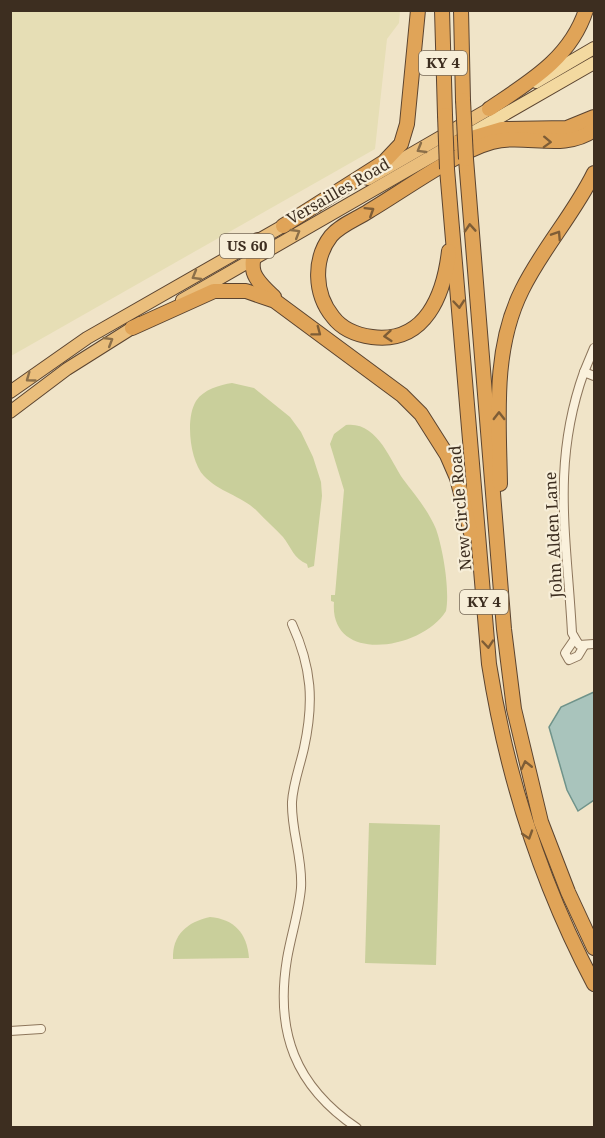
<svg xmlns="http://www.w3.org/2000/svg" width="605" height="1138" font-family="'Noto Serif',serif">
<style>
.farmland{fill:#e6deb5}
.green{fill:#c9cf9b}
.water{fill:#a9c4bc;stroke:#6f938a;stroke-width:1.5}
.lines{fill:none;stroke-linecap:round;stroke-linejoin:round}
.minor-casing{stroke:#8d765c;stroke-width:10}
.primary-casing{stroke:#5b4430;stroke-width:14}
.trunk-casing{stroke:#5b4430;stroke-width:14}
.motorway-casing{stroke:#5b4430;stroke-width:16}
.minor{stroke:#faf1dc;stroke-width:8}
.primary{stroke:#f3d9a0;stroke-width:12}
.trunk{stroke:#eabe7c;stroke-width:12}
.motorway{stroke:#e0a458;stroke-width:14}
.motorway-bridge-casing{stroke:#5b4430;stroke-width:16;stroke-linecap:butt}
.motorway-bridge{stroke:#e0a458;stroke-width:14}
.oneway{stroke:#7e5d36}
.oneway2{stroke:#8b6f49}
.labels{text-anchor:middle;stroke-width:4.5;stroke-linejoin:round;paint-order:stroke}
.shield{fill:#f7eed8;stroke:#756857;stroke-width:1.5}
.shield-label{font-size:15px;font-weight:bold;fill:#3d2e20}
.street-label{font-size:16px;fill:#3d2e20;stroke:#f7eed8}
</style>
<rect width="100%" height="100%" fill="#f0e4c8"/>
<path class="farmland" d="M11 10 400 11 399 23 387 39 375 149 11 356Z"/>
<g class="green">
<path d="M232 383 254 388 290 417 301 432 313 457 321 482 322 496 314 566 308 568 307 564C294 559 291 547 283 537 275 528 265 520 257 511 242 496 219 492 204 476 190 461 185 419 196 401 204 389 220 385 232 383Z"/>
<path d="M346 425C377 421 390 460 403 479 415 495 428 510 436 529 443 549 450 590 446 611 422 650 329 665 334 602L331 601V595H335L344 490 330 444 334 434Z"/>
<path d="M369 823 440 825 436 965 365 963Z"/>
<path d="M210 917C234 919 247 933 249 958L173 959C172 935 187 922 210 917Z"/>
</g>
<path class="water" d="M594 692V800L578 811 567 790 549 727 561 707Z"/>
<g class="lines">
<defs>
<g id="minor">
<path d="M584 372 594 348"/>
<path d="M594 376 584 372C551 464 567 538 572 633L579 645 594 644"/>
<path d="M292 624C312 668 314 702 304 748 300 766 293 784 292 802 291 831 303 858 301 888 299 912 291 935 287 959 275 1032 295 1086 357 1128"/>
<path d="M574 640 565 653 569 660 578 656 584 646"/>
<path d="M10 1031 41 1029"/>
</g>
<g id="primary">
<path d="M536 82 594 48"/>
<path d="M467 136 594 63"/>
</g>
<g id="trunk">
<path d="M368 179 489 109"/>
<path d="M182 300 453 144"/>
<path d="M10 392 87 338 290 222"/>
<path d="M10 412 67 369 140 323"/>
</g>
<g id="motorway">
<path d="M442 10 445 115"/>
<path d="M461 10 463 100"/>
<path d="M489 109C529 82 570 59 586 10"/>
<path d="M455 143 502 129 567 128 594 117"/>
<path d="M466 159 504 629 514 709 541 822 568 892 594 948"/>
<path d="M447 169 489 664C507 778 540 882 594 984"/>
<path d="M283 226 384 162 401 144 407 124 418 10"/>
<path d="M258 240C248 270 251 276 274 297"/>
<path d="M449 251C444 294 426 344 372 337 357 335 342 329 333 317 314 294 313 259 331 236 340 225 357 219 369 211 403 191 456 152 492 142 527 133 562 152 594 130"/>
<path d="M132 328 214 291H246L275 301 402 395 421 414 447 455 457 478 471 533"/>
<path d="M500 484C499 419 492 350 522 290 542 249 574 214 594 173"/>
</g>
</defs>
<use href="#minor" class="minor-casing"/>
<use href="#primary" class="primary-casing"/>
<use href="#trunk" class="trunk-casing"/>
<use href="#motorway" class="motorway-casing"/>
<use href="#minor" class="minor"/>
<use href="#primary" class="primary"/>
<use href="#trunk" class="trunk"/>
<use href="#motorway" class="motorway"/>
<defs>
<g id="motorway-bridge">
<path d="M463 100 466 159"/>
<path d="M445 115 447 169"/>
</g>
</defs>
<use href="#motorway-bridge" class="motorway-bridge-casing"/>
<use href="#motorway-bridge" class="motorway-bridge"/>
</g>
<defs><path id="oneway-chevron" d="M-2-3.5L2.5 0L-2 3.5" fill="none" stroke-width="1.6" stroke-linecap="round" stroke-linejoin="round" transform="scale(1.5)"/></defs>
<g class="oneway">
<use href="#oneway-chevron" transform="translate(547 142) rotate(2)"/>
<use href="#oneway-chevron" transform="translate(370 211) rotate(-32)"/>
<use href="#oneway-chevron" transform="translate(470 228) rotate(-94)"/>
<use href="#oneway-chevron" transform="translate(557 235) rotate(-57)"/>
<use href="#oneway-chevron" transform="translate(459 304) rotate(85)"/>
<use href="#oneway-chevron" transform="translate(317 332) rotate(37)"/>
<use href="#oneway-chevron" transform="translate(388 336) rotate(175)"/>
<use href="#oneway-chevron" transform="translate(499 416) rotate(-90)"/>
<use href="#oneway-chevron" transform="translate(488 644) rotate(85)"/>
<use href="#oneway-chevron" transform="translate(526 765) rotate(-103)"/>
<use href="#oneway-chevron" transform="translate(528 835) rotate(72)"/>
</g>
<g class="oneway2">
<use href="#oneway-chevron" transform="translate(421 149) rotate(150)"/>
<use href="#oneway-chevron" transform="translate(296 233) rotate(-31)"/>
<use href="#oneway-chevron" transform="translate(196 276) rotate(150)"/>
<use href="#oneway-chevron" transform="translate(109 341) rotate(-31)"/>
<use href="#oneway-chevron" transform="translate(30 378) rotate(144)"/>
</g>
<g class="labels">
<g class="shield">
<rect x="419" y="51" width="48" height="24" rx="4.5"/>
<rect x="220" y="234" width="54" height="24" rx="4.5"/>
<rect x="460" y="590" width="48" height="24" rx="4.5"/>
</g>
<g class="shield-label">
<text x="443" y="68">KY 4</text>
<text x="247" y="251">US 60</text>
<text x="484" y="607">KY 4</text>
</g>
<g class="street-label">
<text transform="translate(338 191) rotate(-30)" y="6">Versailles Road</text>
<text transform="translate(460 508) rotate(-95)" y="6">New Circle Road</text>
<text transform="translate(553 535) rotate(-93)" y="6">John Alden Lane</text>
</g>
</g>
<rect width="605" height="1138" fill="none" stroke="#3d2e20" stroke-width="24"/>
</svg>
